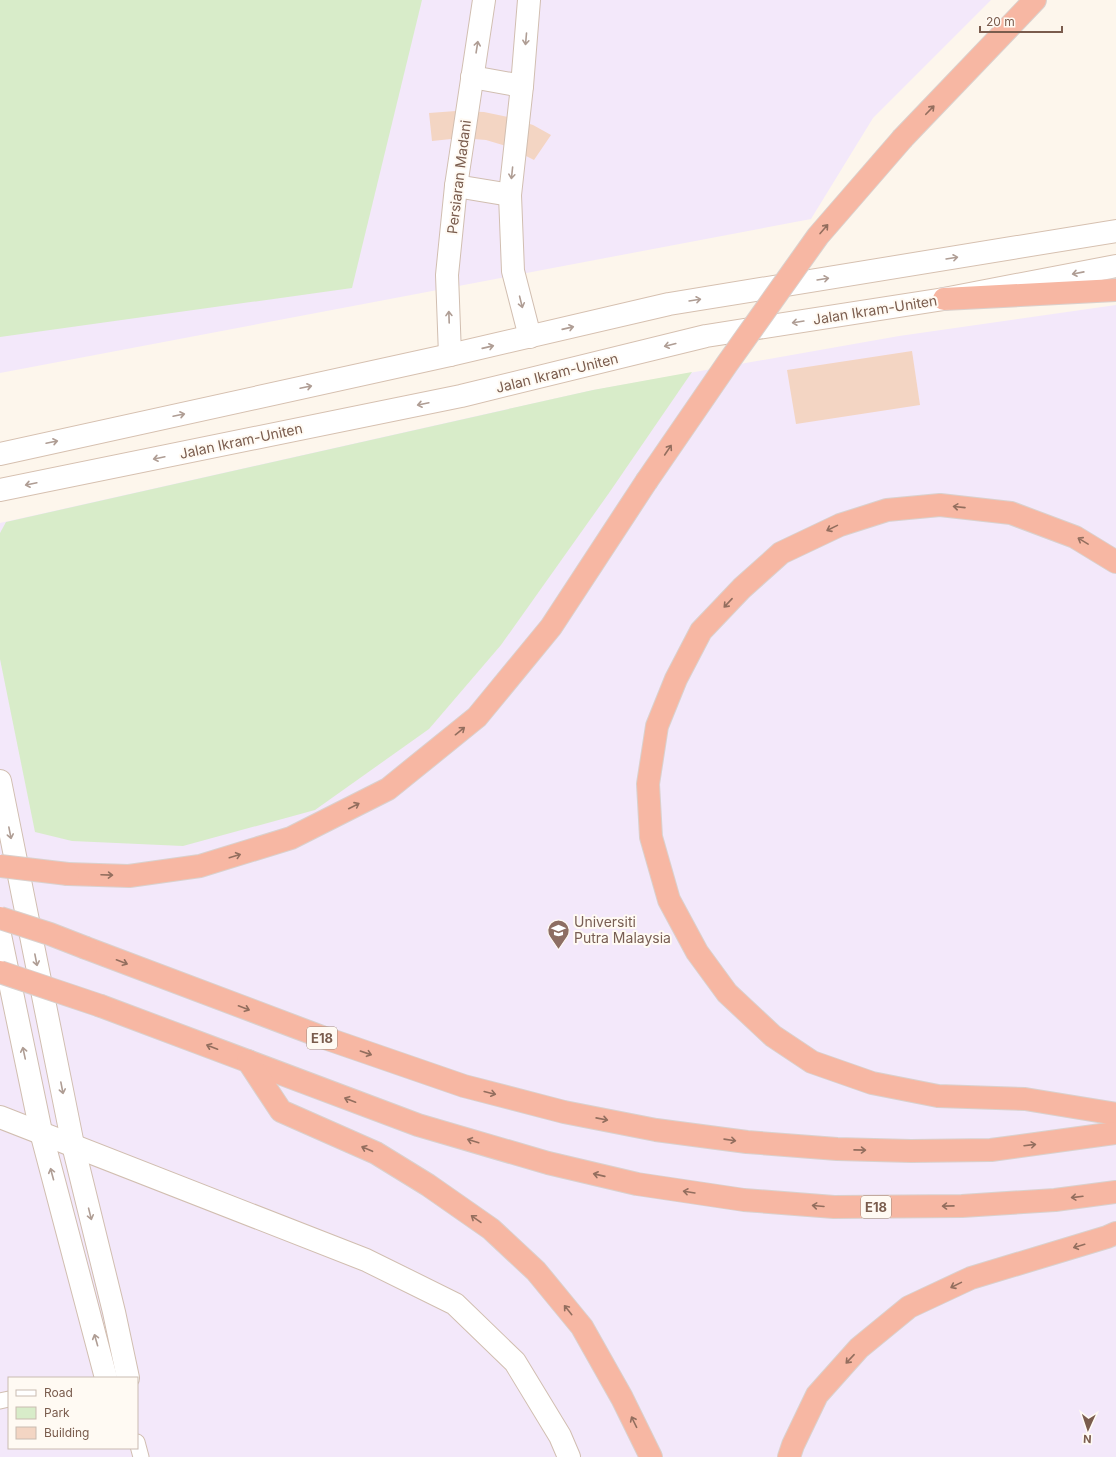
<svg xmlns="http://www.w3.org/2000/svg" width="1116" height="1457" font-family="Inter,sans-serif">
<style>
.education{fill:#f3e8fa;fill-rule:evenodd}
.green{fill:#d8ecc9}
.building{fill:#f3d5c3}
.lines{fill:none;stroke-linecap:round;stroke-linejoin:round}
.service-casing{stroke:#d1beb0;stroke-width:17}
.minor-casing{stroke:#d1beb0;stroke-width:24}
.tertiary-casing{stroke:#d1beb0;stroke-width:24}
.secondary-casing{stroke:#d6c0b0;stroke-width:24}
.motorway-casing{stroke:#dad1cd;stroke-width:24}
.service{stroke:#fff;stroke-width:15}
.minor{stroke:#fff;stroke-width:22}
.tertiary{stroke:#fff;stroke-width:22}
.secondary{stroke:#fff;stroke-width:22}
.motorway{stroke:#f7b7a3;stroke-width:22}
.motorway-bridge-casing{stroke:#dad1cd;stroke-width:24;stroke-linecap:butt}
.motorway-bridge{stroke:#f7b7a3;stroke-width:22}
.oneway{stroke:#af9d94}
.oneway2{stroke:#936e5e}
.labels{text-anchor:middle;stroke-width:4;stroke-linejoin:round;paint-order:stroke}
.shield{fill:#fffaf3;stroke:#a28b7f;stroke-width:1}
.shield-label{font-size:13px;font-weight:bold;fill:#7a5c4d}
.street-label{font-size:14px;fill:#7a5c4d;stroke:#fffaf3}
.education-label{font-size:14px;fill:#785e54;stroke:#fffaf3;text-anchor:start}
</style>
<rect width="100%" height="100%" fill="#fdf6ec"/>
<g class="education">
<path d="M0 0H991L873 118 811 219 0 373Z"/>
<path d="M1116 305V1457H0V523L593 390 899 336ZM9 1378H137V1448H9Z"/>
</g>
<g class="green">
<path d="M0 0H422L352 288 0 337Z"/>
<path d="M692 372 609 493 501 645 429 729 315 810 183 846 72 841 35 832 0 659V533L6 522 593 390Z"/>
</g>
<g class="building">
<path d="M456 111 484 112 508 117 533 125 551 135 534 160 506 146 486 140 461 138 432 141 429 113Z"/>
<path d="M912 351 920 405 796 424 787 370Z"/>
</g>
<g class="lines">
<defs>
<g id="service">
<path d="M0 1401 9 1399"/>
<path d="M137 1442 141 1457"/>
</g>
<g id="minor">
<path d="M0 781 73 1145 114 1312 128 1378"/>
<path d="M0 935 41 1132 106 1378"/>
<path d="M0 1117 366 1260 455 1304 515 1362 560 1436 569 1457"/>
</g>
<g id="tertiary">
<path d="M529 0 522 86 510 195 513 271 530 337"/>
<path d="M472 77 522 86"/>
<path d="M456 186 510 195"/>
<path d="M450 355 447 275 456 186 484 0"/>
</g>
<g id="secondary">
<path d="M0 454 450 355 669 304 1116 231"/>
<path d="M0 490 461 396 706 336 944 299 1116 266"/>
</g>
<g id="motorway">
<path d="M903 138 1035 0"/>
<path d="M944 299 1116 290"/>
<path d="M1116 562 1075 537 1011 513 940 505 887 510 840 525 781 553 742 588 701 631 676 679 657 726 648 784 651 837 669 900 697 952 727 993 773 1036 812 1062 872 1083 938 1096 1025 1099 1116 1114"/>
<path d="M68 874 129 876 200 866 291 838 388 789 477 717 551 627 646 482"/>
<path d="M86 948 322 1037 464 1086 564 1112 656 1130 747 1142 837 1149 911 1151 991 1150 1116 1133"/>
<path d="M101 1006 418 1125 548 1163 637 1184 744 1200 834 1207 962 1206 1055 1200 1116 1192"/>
<path d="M248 1061 281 1111 376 1153 428 1185 491 1229 536 1271 582 1327 622 1398 651 1457"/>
<path d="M789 1457 793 1445 817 1395 859 1348 909 1307 971 1278 1107 1237 1116 1233"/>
</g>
</defs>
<use href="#service" class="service-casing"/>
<use href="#minor" class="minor-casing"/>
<use href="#tertiary" class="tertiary-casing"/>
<use href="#secondary" class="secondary-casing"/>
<use href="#motorway" class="motorway-casing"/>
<use href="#service" class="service"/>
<use href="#minor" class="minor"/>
<use href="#tertiary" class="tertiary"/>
<use href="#secondary" class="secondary"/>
<use href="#motorway" class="motorway"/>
<defs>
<g id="motorway-bridge">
<path d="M646 482 727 364 818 236 903 138"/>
<path d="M0 866 68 874"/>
<path d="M0 918 50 934 86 948"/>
<path d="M0 972 101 1006"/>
</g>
</defs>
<use href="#motorway-bridge" class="motorway-bridge-casing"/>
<use href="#motorway-bridge" class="motorway-bridge"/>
</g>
<defs><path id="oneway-shaft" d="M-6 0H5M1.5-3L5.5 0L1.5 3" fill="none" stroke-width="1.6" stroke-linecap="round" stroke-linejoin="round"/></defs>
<g class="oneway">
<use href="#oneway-shaft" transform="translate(526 39) rotate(95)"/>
<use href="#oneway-shaft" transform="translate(477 47) rotate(-81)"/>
<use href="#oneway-shaft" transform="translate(512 173) rotate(96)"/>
<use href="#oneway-shaft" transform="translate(952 258) rotate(-9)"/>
<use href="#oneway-shaft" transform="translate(1078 273) rotate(169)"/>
<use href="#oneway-shaft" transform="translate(823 279) rotate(-9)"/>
<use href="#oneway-shaft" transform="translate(695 300) rotate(-9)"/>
<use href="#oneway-shaft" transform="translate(521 302) rotate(76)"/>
<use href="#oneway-shaft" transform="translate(449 317) rotate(-92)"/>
<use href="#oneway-shaft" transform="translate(798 322) rotate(171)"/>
<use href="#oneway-shaft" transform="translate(568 328) rotate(-13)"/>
<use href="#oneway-shaft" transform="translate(670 345) rotate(166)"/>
<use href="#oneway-shaft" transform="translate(488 347) rotate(-13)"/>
<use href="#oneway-shaft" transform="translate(306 387) rotate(-12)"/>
<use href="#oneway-shaft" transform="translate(423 404) rotate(168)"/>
<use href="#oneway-shaft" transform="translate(179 415) rotate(-12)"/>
<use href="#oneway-shaft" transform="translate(52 442) rotate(-12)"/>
<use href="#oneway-shaft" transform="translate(159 458) rotate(168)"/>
<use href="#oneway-shaft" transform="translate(31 484) rotate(168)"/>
<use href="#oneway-shaft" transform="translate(10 833) rotate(79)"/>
<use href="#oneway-shaft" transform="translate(36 960) rotate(79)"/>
<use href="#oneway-shaft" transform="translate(24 1053) rotate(-102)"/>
<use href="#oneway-shaft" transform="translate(62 1088) rotate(79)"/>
<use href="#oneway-shaft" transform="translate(52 1174) rotate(-105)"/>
<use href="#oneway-shaft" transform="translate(90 1214) rotate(76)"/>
<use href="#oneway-shaft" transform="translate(96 1340) rotate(-106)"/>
</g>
<g class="oneway2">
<use href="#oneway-shaft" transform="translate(930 110) rotate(-46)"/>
<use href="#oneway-shaft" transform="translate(824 229) rotate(-49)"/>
<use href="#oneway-shaft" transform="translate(668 450) rotate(-56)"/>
<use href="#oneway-shaft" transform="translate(959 507) rotate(-174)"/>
<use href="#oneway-shaft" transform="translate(832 528) rotate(154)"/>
<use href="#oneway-shaft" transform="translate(1083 541) rotate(-149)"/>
<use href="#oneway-shaft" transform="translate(728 603) rotate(133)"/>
<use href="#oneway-shaft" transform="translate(460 731) rotate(-39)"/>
<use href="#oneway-shaft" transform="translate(354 806) rotate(-27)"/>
<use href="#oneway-shaft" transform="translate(235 856) rotate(-17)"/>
<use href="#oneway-shaft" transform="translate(107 875) rotate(2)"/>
<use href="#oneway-shaft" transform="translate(122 962) rotate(21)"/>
<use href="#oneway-shaft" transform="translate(244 1008) rotate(21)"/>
<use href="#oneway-shaft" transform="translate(212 1047) rotate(-159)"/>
<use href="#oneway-shaft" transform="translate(366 1053) rotate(19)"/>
<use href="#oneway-shaft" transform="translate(490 1093) rotate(14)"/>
<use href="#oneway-shaft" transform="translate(350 1100) rotate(-159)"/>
<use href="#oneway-shaft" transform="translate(602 1119) rotate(11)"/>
<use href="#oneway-shaft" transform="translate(730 1140) rotate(8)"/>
<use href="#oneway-shaft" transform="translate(473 1141) rotate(-163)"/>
<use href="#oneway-shaft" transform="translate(1030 1145) rotate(-7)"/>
<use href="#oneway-shaft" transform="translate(367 1149) rotate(-157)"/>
<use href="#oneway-shaft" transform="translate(860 1150) rotate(1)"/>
<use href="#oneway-shaft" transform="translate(599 1175) rotate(-167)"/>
<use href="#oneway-shaft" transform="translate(689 1192) rotate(-171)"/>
<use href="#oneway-shaft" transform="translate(1077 1197) rotate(173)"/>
<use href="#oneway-shaft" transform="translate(818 1206) rotate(-175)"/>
<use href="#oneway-shaft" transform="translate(948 1206) rotate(179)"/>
<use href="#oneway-shaft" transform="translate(476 1219) rotate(-145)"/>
<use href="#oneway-shaft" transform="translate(1079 1246) rotate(163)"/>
<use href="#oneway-shaft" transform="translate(956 1285) rotate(154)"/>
<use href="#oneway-shaft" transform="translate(568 1310) rotate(-129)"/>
<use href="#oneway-shaft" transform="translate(850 1359) rotate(133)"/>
<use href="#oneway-shaft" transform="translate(634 1422) rotate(-116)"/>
</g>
<defs>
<symbol id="university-pin" viewBox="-11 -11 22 30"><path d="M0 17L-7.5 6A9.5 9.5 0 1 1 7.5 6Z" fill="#8d6e63" stroke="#fffaf3"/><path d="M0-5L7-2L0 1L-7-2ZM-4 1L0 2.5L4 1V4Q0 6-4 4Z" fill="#fff"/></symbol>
</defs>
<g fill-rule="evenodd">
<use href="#university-pin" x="546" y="918" width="25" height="34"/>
</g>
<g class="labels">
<g class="shield">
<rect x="307" y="1027" width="30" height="22" rx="3"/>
<rect x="861" y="1196" width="30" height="22" rx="3"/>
</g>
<g class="shield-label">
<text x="322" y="1043">E18</text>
<text x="876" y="1212">E18</text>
</g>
<g class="street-label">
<text transform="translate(459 177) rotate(-83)" y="5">Persiaran Madani</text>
<text transform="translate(875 310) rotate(-9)" y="5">Jalan Ikram-Uniten</text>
<text transform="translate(557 373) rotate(-14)" y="5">Jalan Ikram-Uniten</text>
<text transform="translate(241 441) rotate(-12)" y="5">Jalan Ikram-Uniten</text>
</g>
<g class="education-label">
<text x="574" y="927">Universiti<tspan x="574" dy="16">Putra Malaysia</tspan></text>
</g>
</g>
<rect x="8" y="1377" width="130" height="72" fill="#fffaf3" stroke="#cabbb1"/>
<rect x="16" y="1390" width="20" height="6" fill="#ffffff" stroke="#cabbb1"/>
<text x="44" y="1397" font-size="12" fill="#7a5c4d">Road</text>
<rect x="16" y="1407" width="20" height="12" fill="#d8ecc9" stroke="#cabbb1"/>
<text x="44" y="1417" font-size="12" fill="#7a5c4d">Park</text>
<rect x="16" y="1427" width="20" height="12" fill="#f3d5c3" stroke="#cabbb1"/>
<text x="44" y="1437" font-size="12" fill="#7a5c4d">Building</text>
<g transform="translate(1088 1429) rotate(183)" stroke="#fffaf3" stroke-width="3" paint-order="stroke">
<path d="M0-3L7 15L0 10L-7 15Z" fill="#7a5c4d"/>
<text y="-6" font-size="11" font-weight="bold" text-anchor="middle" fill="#7a5c4d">N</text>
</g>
<path d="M980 26v6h82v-6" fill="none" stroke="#7a5c4d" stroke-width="2"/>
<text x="986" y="26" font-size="12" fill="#7a5c4d" stroke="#fffaf3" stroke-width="3" paint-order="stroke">20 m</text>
</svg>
